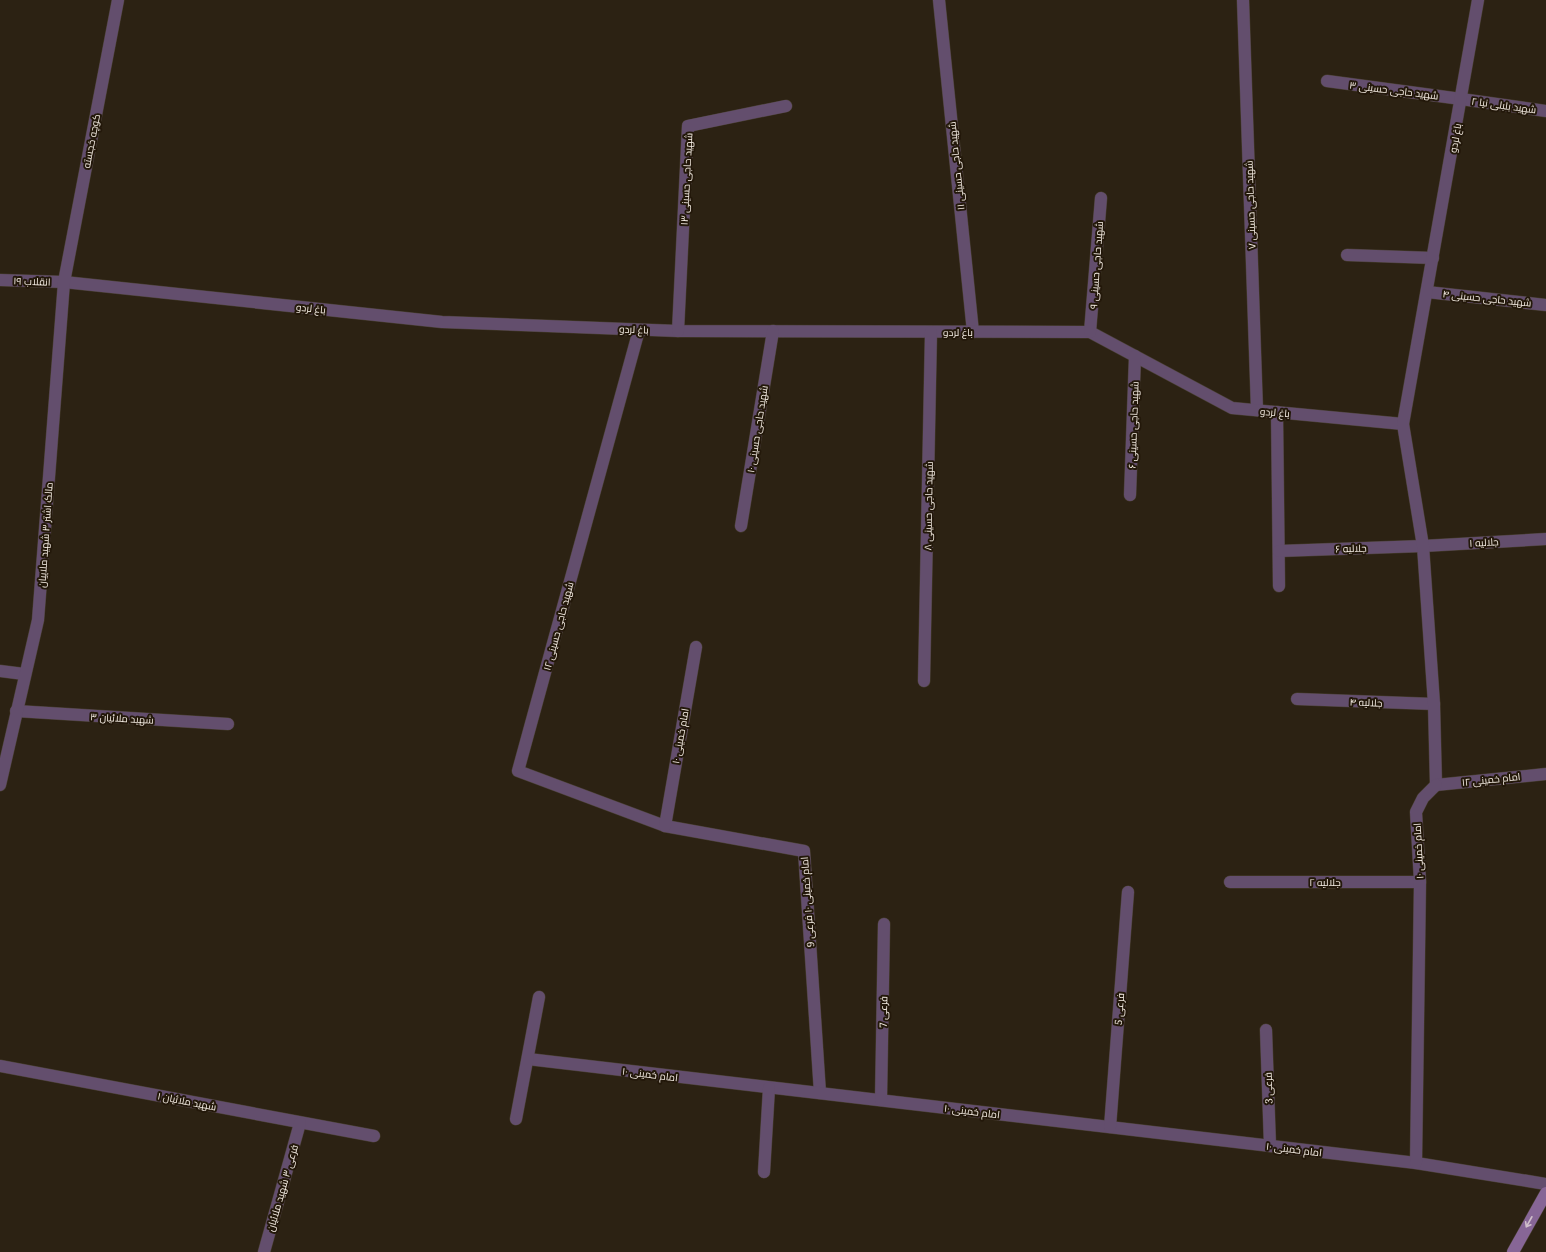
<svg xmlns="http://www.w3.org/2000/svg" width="1546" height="1252" font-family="'Noto Serif',Cairo,serif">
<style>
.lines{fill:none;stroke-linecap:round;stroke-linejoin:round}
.service-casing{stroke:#483f31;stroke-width:13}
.minor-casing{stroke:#483f31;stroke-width:13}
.secondary-casing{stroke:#483f31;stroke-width:13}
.service{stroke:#634e6d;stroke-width:12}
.minor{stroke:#634e6d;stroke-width:12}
.secondary{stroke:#876696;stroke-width:12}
.oneway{stroke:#d0bfca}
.labels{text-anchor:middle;stroke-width:4;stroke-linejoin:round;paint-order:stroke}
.street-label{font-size:10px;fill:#f7efe6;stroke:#23180a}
</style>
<rect width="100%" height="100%" fill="#2c2213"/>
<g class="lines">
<defs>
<g id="service">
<path d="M1461 99 1546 111"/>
<path d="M1266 1030 1270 1146"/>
</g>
<g id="minor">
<path d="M939 0 973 332"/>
<path d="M1243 0 1257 410"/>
<path d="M1327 81 1461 99"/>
<path d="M1347 255 1433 258"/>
<path d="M0 280 64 282 442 322 678 331 1090 332 1232 408 1403 424"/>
<path d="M1427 292 1546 305"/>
<path d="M639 330 518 771 665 826 804 851 820 1093"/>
<path d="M678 331 688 126 786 106"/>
<path d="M1090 332 1101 198"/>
<path d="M1277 412 1279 586"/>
<path d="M1130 495 1135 356"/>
<path d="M741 526 773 331"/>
<path d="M1279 551 1423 546 1546 539"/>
<path d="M0 671 24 674"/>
<path d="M924 681 931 332"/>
<path d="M1297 699 1434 704"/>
<path d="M16 711 228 724"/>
<path d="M0 785 38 620 64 282 118 0"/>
<path d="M1436 785 1434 704 1423 546 1403 424 1478 0"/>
<path d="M1436 785 1546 774"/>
<path d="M665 826 696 647"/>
<path d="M1230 882H1420"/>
<path d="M528 1059 1416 1163 1546 1184"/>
<path d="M0 1066 374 1136"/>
<path d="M881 1100 884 924"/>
<path d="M516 1119 539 997"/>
<path d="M1110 1127 1128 892"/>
<path d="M1416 1163 1420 882 1416 812 1423 798 1436 785"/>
<path d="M764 1172 769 1088"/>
<path d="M264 1252 300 1123"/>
</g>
<path id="secondary" d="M1513 1252 1546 1193"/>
</defs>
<use href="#service" class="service-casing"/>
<use href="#minor" class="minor-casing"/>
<use href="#secondary" class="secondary-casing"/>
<use href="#service" class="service"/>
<use href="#minor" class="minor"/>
<use href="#secondary" class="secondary"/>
</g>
<defs><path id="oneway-shaft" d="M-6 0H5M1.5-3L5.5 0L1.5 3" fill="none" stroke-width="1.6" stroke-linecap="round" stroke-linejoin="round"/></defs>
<use class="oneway" href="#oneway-shaft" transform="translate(1529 1222) rotate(119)"/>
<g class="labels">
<g class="street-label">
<text transform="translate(1394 90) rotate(7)" y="4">شهید حاجی حسینی ۳</text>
<text transform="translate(1504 105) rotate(8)" y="4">شهید بلبلی نیا ۲</text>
<text transform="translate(1455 138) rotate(-80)" y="4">باغ لردو</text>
<text transform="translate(91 141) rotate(-79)" y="4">کوچه خجسته</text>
<text transform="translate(956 166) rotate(-96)" y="4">شهید حاجی حسینی ۱۱</text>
<text transform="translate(686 179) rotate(-87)" y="4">شهید حاجی حسینی ۱۳</text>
<text transform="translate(1250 205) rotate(-92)" y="4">شهید حاجی حسینی ۷</text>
<text transform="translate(1096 265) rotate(-86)" y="4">شهید حاجی حسینی ۹</text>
<text transform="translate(32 281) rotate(2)" y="4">انقلاب ۱۹</text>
<text transform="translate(1487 298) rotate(6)" y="4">شهید حاجی حسینی ۴</text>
<text transform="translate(311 308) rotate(6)" y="4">باغ لردو</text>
<text transform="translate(634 329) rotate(2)" y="4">باغ لردو</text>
<text x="958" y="336">باغ لردو</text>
<text transform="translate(1275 412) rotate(5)" y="4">باغ لردو</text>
<text transform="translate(1133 425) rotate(-88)" y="4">شهید حاجی حسینی ۶</text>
<text transform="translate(757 429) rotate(-81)" y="4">شهید حاجی حسینی ۱۰</text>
<text transform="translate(928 506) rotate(-89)" y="4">شهید حاجی حسینی ۸</text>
<text transform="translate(45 535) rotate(-86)" y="4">مالک اشتر ۳ شهید ملاییان</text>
<text transform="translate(1484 542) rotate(-3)" y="4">جلالیه ۱</text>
<text transform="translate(1351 548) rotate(-2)" y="4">جلالیه ۶</text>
<text transform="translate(558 626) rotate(-75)" y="4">شهید حاجی حسینی ۱۲</text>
<text transform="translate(1366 702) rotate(2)" y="4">جلالیه ۴</text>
<text transform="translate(122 718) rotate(3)" y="4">شهید ملائیان ۳</text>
<text transform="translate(680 736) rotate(-80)" y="4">امام خمینی ۱۰</text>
<text transform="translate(1491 779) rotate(-6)" y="4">امام خمینی ۱۲</text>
<text transform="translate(1418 851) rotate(-93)" y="4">امام خمینی ۱۰</text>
<text x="1325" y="886">جلالیه ۲</text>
<text transform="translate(807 902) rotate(-94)" y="4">امام خمینی ۱۰ فرعی 9</text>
<text transform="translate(1119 1009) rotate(-86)" y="4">فرعی 5</text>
<text transform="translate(883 1012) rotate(-89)" y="4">فرعی 7</text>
<text transform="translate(650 1074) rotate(7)" y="4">امام خمینی ۱۰</text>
<text transform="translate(1268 1088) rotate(-92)" y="4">فرعی 3</text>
<text transform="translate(187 1101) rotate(11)" y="4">شهید ملائیان ۱</text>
<text transform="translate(972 1111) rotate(7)" y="4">امام خمینی ۱۰</text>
<text transform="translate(1294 1149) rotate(7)" y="4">امام خمینی ۱۰</text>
<text transform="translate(282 1188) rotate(-74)" y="4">فرعی ۳ شهید ملائیان</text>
</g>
</g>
</svg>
